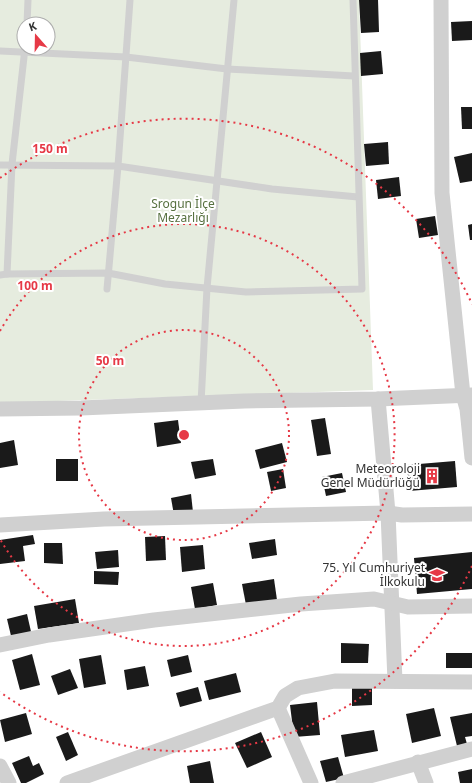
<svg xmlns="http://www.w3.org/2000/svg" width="472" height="783" font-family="'Noto Sans',sans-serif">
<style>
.green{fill:#e6ecdf;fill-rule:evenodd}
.building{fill:#1a1a1a}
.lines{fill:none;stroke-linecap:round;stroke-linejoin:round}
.service{stroke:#d0d0d0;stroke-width:7}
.minor{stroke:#d0d0d0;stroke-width:15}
.ring{fill:none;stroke:#e63946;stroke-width:2;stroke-dasharray:2 4}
.labels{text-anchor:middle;stroke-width:4;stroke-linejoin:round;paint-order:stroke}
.park-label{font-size:12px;fill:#56703f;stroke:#fff}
.poi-label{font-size:12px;fill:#333;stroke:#fff;text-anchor:end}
.centre{fill:#e63946;stroke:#fff;stroke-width:2}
.ring-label{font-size:12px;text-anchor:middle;font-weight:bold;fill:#e63946;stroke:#fff;stroke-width:4;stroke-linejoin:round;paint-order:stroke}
</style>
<rect width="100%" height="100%" fill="#fff"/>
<path class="green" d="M0 0H359L373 390 0 403ZM24 24H48V48H24Z"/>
<g class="building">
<path d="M359 0H378L379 32 361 33Z"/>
<path d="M472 21V40L452 41 451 22Z"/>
<path d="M381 51 383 74 361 76 360 53Z"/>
<path d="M461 107H472V129H462Z"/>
<path d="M388 142 389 164 366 166 364 144Z"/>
<path d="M472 153V181L460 183 454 157Z"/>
<path d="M399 177 401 196 378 199 376 180Z"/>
<path d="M435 216 438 235 419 238 416 219Z"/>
<path d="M472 224V240H470L468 225Z"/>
<path d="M325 418 331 454 317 456 311 420Z"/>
<path d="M178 420 181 443 157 447 154 423Z"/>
<path d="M14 440 18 465 0 468V443Z"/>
<path d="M282 443 287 462 260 469 255 450Z"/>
<rect x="56" y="459" width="22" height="22"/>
<path d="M213 459 216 475 195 479 191 462Z"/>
<path d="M455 461 457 487 409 491 407 465Z"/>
<path d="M283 469 286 488 271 491 267 472Z"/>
<path d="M342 473 346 492 326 496 322 477Z"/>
<path d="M191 494 193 512 174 515 171 498Z"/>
<path d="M33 535 35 544 23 546 25 561 0 564V540Z"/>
<path d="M165 536 166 560 146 561 145 537Z"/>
<path d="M275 539 277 555 252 559 249 543Z"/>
<path d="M44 543H62L63 564 44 563Z"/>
<path d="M203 545 205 569 182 572 180 547Z"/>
<path d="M118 550 119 567 97 569 95 552Z"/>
<path d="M472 552V589L417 594 414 558Z"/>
<path d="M94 571 119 572 118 585 94 584Z"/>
<path d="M274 579 277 600 246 605 242 584Z"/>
<path d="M213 583 217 605 195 609 191 587Z"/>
<path d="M75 599 79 623 38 629 34 606Z"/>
<path d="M27 614 32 636 12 640 7 619Z"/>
<path d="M341 643 369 644 368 663H341Z"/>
<rect x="446" y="653" width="26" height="15"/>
<path d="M32 654 40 685 20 690 12 660Z"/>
<path d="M101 655 106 684 84 688 79 659Z"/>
<path d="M188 655 192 672 171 677 167 660Z"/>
<path d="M145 666 149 686 127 690 124 670Z"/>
<path d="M70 669 78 688 58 695 51 676Z"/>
<path d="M236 673 241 692 209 700 204 681Z"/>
<path d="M198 687 202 701 180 707 176 693Z"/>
<path d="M372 687V705L352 706V688Z"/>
<path d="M317 702 320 735 294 737 290 705Z"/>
<path d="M434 708 441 736 412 743 406 714Z"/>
<path d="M26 713 32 734 5 742 0 720Z"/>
<path d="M472 713V736L465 737 467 744 457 746 450 717Z"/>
<path d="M374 730 378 751 345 757 341 735Z"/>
<path d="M68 732 78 755 66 761 56 737Z"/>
<path d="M261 732 272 757 247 768 235 743Z"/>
<path d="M29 756 33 766 39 763 44 774 26 783H21L12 763Z"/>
<path d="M338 757 344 778 326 782 320 761Z"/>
<path d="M210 761 214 783H190L187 766Z"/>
<path d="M472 769V783H460L458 772Z"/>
</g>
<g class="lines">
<g class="service">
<path d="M27 24 28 0"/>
<path d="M0 51 126 57 227 69 354 76"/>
<path d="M0 165 118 166 272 189 358 197"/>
<path d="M7 274 108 273 165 284 246 292 362 289 353 0"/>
<path d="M0 275 7 274 12 164 25 48"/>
<path d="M107 289 118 166 130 0"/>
<path d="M201 403 207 288 234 0"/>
</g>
<g class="minor">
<path d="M441 0 442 193 463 395 467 409 472 458"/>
<path d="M378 399 388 513 395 681"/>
<path d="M0 409 81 408 244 401 378 399 472 395"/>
<path d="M0 525 104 519 388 513 402 515 472 514"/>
<path d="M0 645 49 635 154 620 301 604 374 599 408 607 472 606"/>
<path d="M278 708 311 783"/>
<path d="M418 762 426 783"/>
<path d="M0 766 9 783"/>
<path d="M67 783 278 708 285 696 298 688 335 681 472 682"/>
<path d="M343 783 472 749"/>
</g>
</g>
<g class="ring">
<circle cx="184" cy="435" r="105"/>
<path d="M0 331A211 211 0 1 1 0 539"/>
<path d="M472 566A316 316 0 0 1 0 692M0 178A316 316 0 0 1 472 304"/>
</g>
<defs>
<symbol id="building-bare" viewBox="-9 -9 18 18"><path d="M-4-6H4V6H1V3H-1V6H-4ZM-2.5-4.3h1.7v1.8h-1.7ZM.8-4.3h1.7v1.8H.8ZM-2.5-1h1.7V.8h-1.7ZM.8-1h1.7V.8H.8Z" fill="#e63946" stroke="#fff" stroke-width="2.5" paint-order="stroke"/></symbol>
<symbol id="school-bare" viewBox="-9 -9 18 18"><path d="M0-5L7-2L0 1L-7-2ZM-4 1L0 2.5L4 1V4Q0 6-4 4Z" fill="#e63946" stroke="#fff" stroke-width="2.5" paint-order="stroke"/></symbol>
</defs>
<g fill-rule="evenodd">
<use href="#building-bare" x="421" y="465" width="22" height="22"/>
<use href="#school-bare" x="426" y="564" width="22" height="22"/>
</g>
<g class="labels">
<g class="park-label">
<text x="183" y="208">Srogun İlçe<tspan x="183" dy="14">Mezarlığı</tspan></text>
</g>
<g class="poi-label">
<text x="420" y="473">Meteoroloji<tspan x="420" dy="14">Genel Müdürlüğü</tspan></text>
<text x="425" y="572">75. Yıl Cumhuriyet<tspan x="425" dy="14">İlkokulu</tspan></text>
</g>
</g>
<circle cx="184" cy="435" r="6" class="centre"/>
<g class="ring-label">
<text x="50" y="153">150 m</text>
<text x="35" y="290">100 m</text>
<text x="110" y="365">50 m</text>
</g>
<g transform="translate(36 36) rotate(340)"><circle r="19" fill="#ffffff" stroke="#adadad"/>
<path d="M0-3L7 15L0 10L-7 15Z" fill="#e63946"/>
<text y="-6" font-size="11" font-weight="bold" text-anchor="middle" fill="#333333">K</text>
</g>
</svg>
